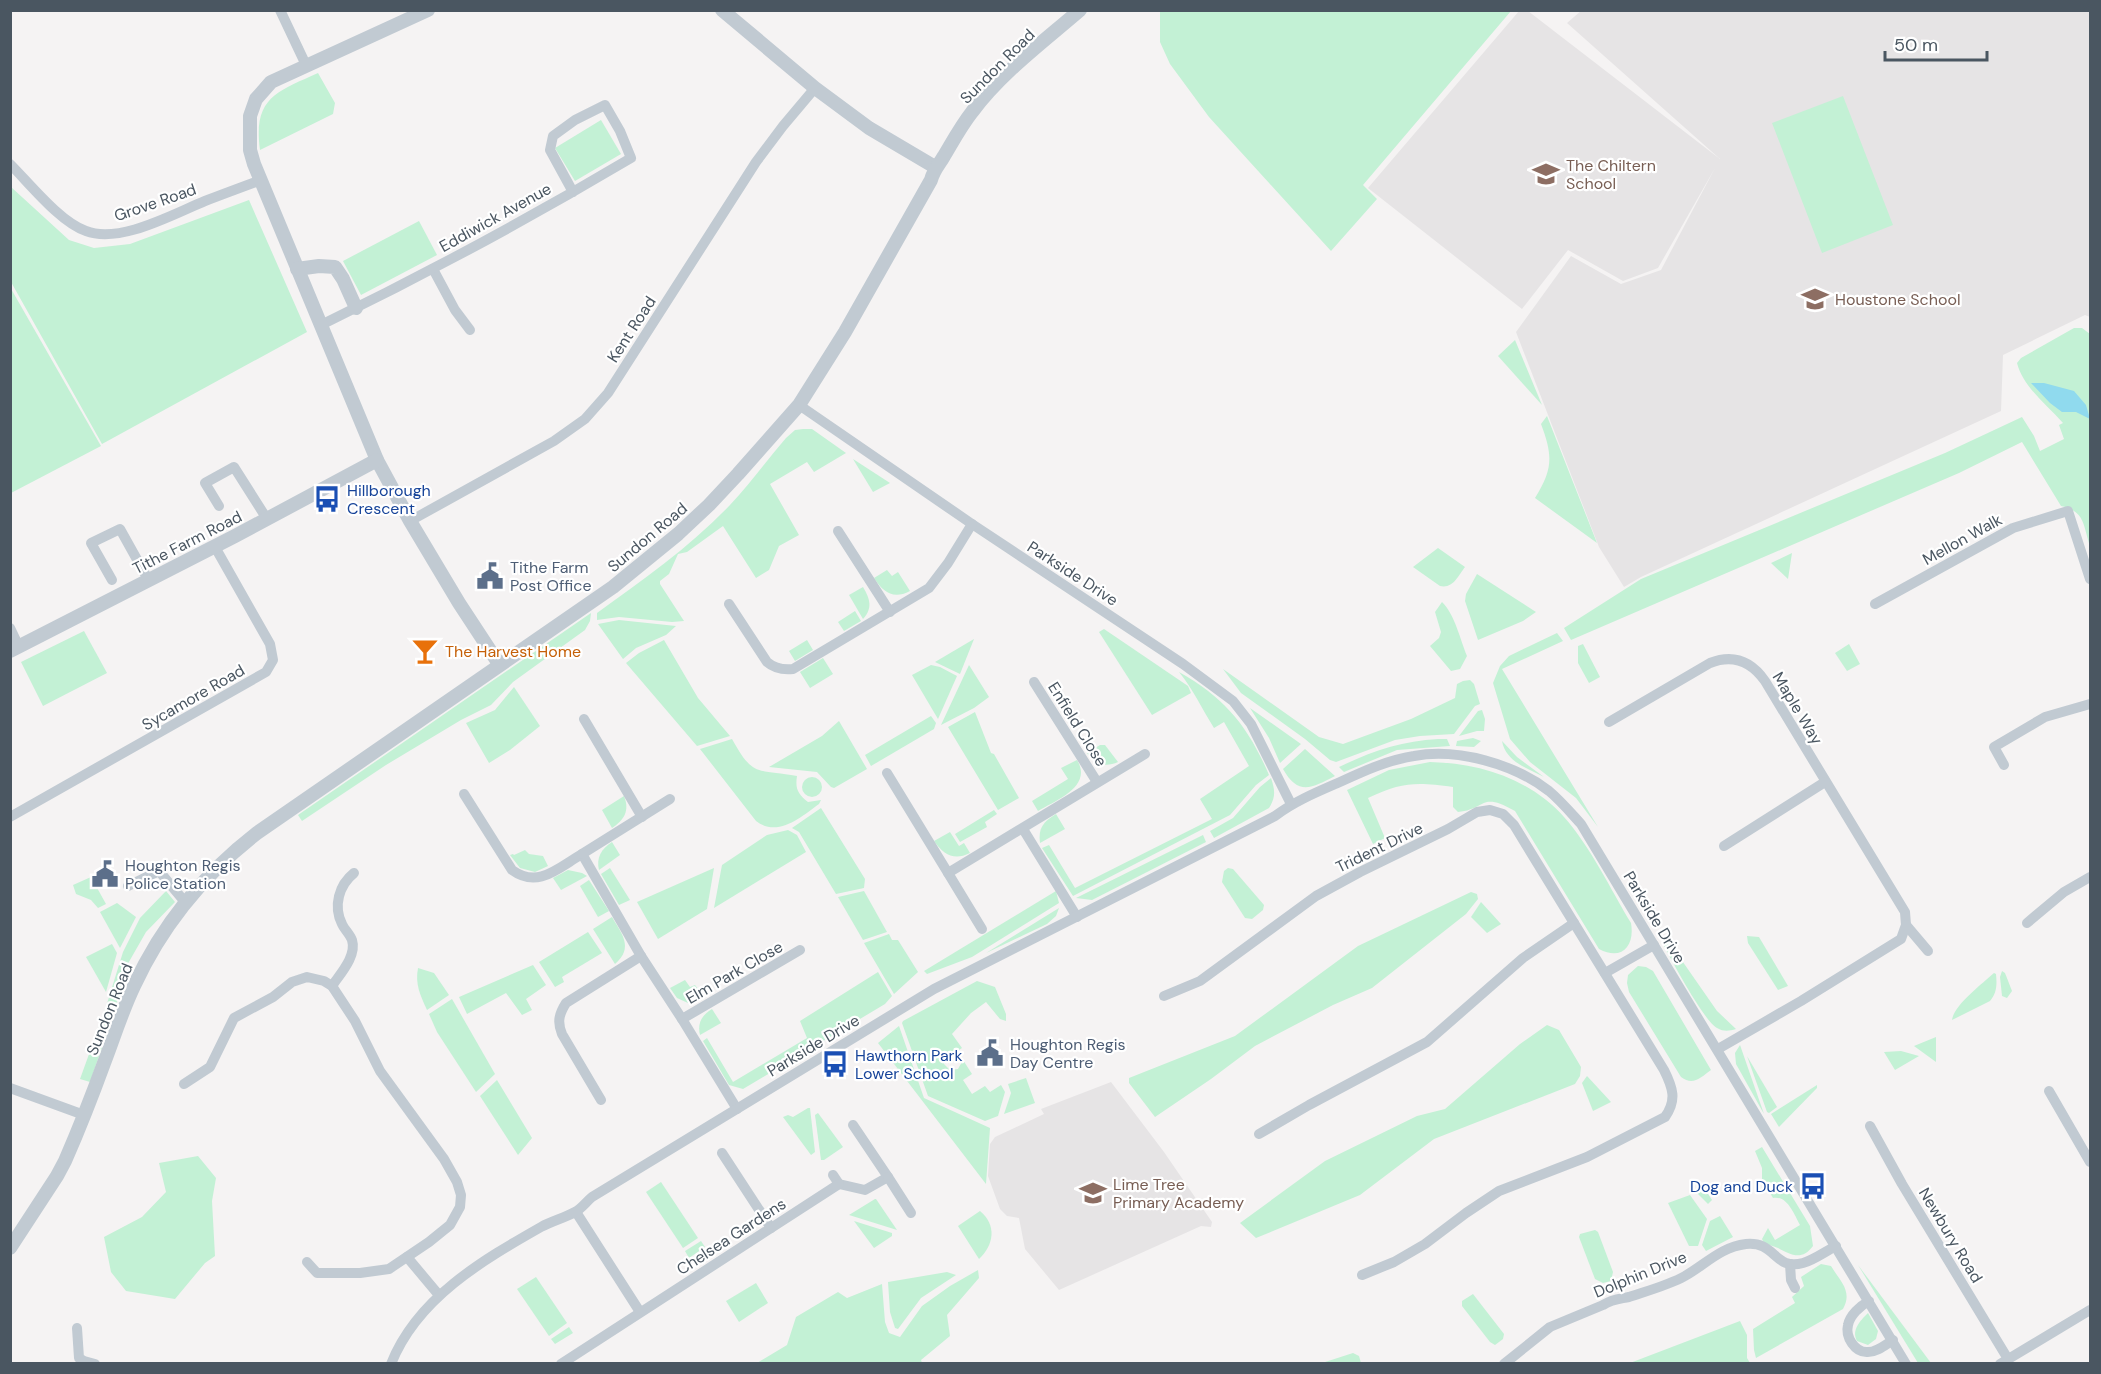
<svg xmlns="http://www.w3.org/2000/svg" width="2101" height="1374" font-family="'DM Sans',sans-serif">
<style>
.education{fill:#e6e4e5}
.green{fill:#c3f1d5}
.water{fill:#90daee}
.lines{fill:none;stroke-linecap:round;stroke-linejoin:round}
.minor{stroke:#c1cad2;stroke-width:10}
.tertiary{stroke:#c1cad2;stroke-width:14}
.labels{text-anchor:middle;stroke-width:4.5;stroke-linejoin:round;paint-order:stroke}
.street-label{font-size:16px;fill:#4a5661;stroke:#fff}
.education-label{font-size:16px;fill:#785e54;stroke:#fff;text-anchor:start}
.transit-label{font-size:16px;fill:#164399;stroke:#fff;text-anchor:start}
.service-label{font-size:16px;fill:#4e5e75;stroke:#fff;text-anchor:start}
.food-label{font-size:16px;fill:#c56008;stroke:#fff;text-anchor:start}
</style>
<rect width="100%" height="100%" fill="#f5f3f3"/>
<g class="education">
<path d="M1582 10 2090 11V317L2085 315 2003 355 2001 411 1641 577 1624 587 1599 547 1516 332 1571 256 1621 284 1661 270 1715 168 1658 268 1623 281 1568 250 1522 309 1368 188 1519 11H1528L1720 159 1567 23Z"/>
<path d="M1111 1082 1164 1152 1212 1222 1211 1227 1201 1226 1059 1290 1025 1249 1019 1218 1007 1216 1000 1209 988 1176 990 1144 995 1137 1044 1114 1041 1109Z"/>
</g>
<g class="green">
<path d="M1160 11 1511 10V11L1363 185 1377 199 1331 251 1209 117 1170 64 1160 42Z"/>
<path d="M318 73 335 103 333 114 260 150C253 98 276 92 318 73Z"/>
<path d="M1843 96 1893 225 1822 253 1772 123Z"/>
<path d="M601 120 621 154 575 181 555 148Z"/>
<path d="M11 187 69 240 94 248 130 244 249 200 307 332 102 444 11 282Z"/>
<path d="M419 221 437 255 361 295 343 261Z"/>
<path d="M10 287 101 446 11 493H10Z"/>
<path d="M2074 328H2082L2090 334V546C2083 525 2085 511 2061 506L2022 442 1959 473 1571 640 1564 628 1641 579 1945 453 2022 417 2034 436 2040 451 2064 439 2059 425 2063 423C2047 405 2023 387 2017 363L2021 358Z"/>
<path d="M1515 340 1542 405 1498 356Z"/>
<path d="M1547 416 1597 543 1535 498C1553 469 1553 456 1541 424Z"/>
<path d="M803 429H812L846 453 814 472 807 462 770 484 799 535 779 546 769 570 756 578 723 526 687 552 678 554 669 574 660 581V584L684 621 672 622 619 617 597 620V613C643 580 691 546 730 505 750 484 767 460 786 438L795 430Z"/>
<path d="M853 459 890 483 873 492Z"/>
<path d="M1438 548 1465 567C1458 576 1453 589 1440 586L1413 567Z"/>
<path d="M1792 553 1788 579 1771 563Z"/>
<path d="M887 570 892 576 898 572 910 591C893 600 883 592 874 578Z"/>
<path d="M1477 574 1536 612 1523 621 1478 640 1465 601 1466 594Z"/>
<path d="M863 587C870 599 873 608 863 619L849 595Z"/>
<path d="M1442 602C1455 615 1460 639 1467 656L1460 669 1451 671 1430 646 1439 638 1441 632 1435 612Z"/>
<path d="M855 611 861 621 844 631 838 622Z"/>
<path d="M591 613 590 621 585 630 513 682 491 705 461 720 386 765 302 821 298 815Z"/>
<path d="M619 620 676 626 666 635 636 648 623 659 598 624Z"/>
<path d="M1104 629 1188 686 1191 693 1152 715 1099 632Z"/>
<path d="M84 631 107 673 43 706 21 662Z"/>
<path d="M1557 633 1563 641 1502 669 1598 827 1576 798 1530 762 1510 739 1493 683 1500 666 1509 656Z"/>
<path d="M974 639 960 674 935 662Z"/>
<path d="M664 640 698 698 730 736 697 746 626 663 639 653Z"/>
<path d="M807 640 813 650 795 661 789 651Z"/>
<path d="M1583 644 1600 677 1589 683 1578 663V646Z"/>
<path d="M1849 644 1860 664 1847 671 1835 653Z"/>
<path d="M823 658 833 674 810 688 800 672Z"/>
<path d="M931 665 940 667 957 676 938 719 912 675Z"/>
<path d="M969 665 989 697 974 708 941 725Z"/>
<path d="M1223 669 1319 737 1343 744 1411 719 1455 698 1457 684 1463 681 1470 680 1474 684 1480 704 1475 706 1454 734 1420 736 1395 740 1336 762 1330 760 1305 739 1241 693Z"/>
<path d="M1179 672C1225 698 1248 726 1269 775L1256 785 1230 815 1073 896 1042 848 1049 845 1075 888 1212 819 1200 799 1249 766 1224 722 1214 728C1202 709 1193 689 1179 672Z"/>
<path d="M514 687 540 726 510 750 489 763 466 723 495 710Z"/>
<path d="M1250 708 1301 744 1280 763 1269 738Z"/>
<path d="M1482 710 1485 719 1484 731H1477L1459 736 1478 711Z"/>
<path d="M975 712 991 753 994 754 1019 798 998 810 948 727Z"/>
<path d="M931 716 936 723 934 729 871 766 865 755Z"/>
<path d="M839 721 867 769 834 788 831 787 817 772 769 767 822 736Z"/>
<path d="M1473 738 1481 741 1474 747 1456 746 1457 741Z"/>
<path d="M732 739C753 777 756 769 797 776 795 789 798 794 808 802L821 800 819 804C801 817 778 838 756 821L700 749Z"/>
<path d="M1438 739H1447L1450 746 1397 750 1344 772 1339 767C1372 751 1402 741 1438 739Z"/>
<path d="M1502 741 1517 757 1544 777C1527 768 1506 762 1502 741Z"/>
<path d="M1100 745H1105L1118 762C1105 768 1095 764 1087 753Z"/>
<path d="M1305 749 1335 776C1312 788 1298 796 1283 769Z"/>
<path d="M1077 760C1093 786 1057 800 1038 811L1032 801 1068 779 1061 768Z"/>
<path d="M1430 762C1480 763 1530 779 1564 817 1590 846 1611 890 1631 923 1635 946 1622 961 1599 949L1515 811C1480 791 1487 809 1458 812L1453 807V787C1416 782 1402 782 1368 798L1385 838 1373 844 1347 790 1389 770Z"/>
<circle cx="812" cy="787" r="10"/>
<path d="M1271 778C1275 790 1276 797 1269 808L1214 838 1210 831 1233 818 1260 787Z"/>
<path d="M624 796C630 811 624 820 612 828L602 810Z"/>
<path d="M821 808 865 879 864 888 836 894 799 832 792 828Z"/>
<path d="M994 810 997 814 985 822 987 827 960 842 955 834Z"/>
<path d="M1056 814 1065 829 1040 843C1038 828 1043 822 1056 814Z"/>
<path d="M788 830 797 835 806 852 714 908 722 865 767 835Z"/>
<path d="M950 832 959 846 964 843 970 853C954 861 944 855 934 841Z"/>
<path d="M1203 835 1206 842 1092 900 1076 898Z"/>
<path d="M612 842 620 855 599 870C596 858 601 849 612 842Z"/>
<path d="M525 850 529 854 543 856 548 866 535 872 520 868 510 855 513 854 514 855Z"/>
<path d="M610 868 630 900 619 905 601 874Z"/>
<path d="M714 868 707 909 658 939 637 902Z"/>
<path d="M1228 868 1233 869 1264 905 1263 910 1252 919 1245 918 1222 882 1224 871Z"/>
<path d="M568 870 582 873 587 876 561 890 553 878Z"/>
<path d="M91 877 106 904 98 908 91 900 76 894 73 885Z"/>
<path d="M589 880 609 911 598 917 580 886Z"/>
<path d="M166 891 175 902 146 932 126 967 114 1013 90 1082 80 1079 105 1010 123 952 140 918Z"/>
<path d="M864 891 887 932 863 940 838 897Z"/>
<path d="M1056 891 1059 903 972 957 927 974 924 971Z"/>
<path d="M1471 892 1477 894 1478 899 1466 914 1372 988 1333 1005 1255 1046 1211 1079 1155 1117 1129 1083V1078L1235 1036 1358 946Z"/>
<path d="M1481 902 1501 924 1487 933 1471 917Z"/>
<path d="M117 903 136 917 120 948 100 912Z"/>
<path d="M1059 908 1056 916 1047 924 986 953Z"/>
<path d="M612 917C622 934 634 948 615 964L593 929Z"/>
<path d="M588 932 602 953 562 977 564 982 555 987 539 962Z"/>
<path d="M889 934 892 940H898L918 972 894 994 864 943Z"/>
<path d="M1747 936 1759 937 1788 986 1778 990 1748 943Z"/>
<path d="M1669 942 1717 1011 1736 1029C1729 1031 1724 1032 1717 1028 1704 1021 1672 961 1663 944Z"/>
<path d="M112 944 117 953 106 992 86 957Z"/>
<path d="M533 965 546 985 526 999 532 1010 522 1015 506 993 467 1014 459 997Z"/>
<path d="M1638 966 1646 967 1653 971 1711 1070C1700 1078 1693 1086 1681 1077L1629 992 1627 983 1628 975Z"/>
<path d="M418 968 434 973 449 995 427 1010C420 995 415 984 418 968Z"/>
<path d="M2002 971 2005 973 2012 991 2007 998 2002 996 2000 977Z"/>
<path d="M878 972 892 996 885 1004 743 1089 729 1085 703 1041 707 1038 733 1082 807 1038 800 1021Z"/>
<path d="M1994 973 1996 974C1997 984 1997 993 1990 1001L1952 1020C1954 1005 1982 984 1994 973Z"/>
<path d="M685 980 690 987 695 985 705 998 688 1003 677 998 670 988Z"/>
<path d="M977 981 995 987 1006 1014V1021L1000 1019 986 1002 971 1013 952 1034 962 1048 945 1059 944 1064 950 1070 958 1069 963 1060 972 1074 963 1080 972 1094 985 1086 990 1092 1001 1085 1005 1092 998 1116 985 1121 928 1096 902 1023 903 1021Z"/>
<path d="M452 999 495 1074 476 1092 437 1032 429 1014Z"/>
<path d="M712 1009 721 1023 700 1035C697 1023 702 1015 712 1009Z"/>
<path d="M1547 1025 1559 1030 1581 1067 1580 1076 1575 1084 1434 1139 1360 1195 1256 1238 1240 1223 1325 1161 1417 1116 1445 1109 1520 1044Z"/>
<path d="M899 1026 924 1098 990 1128 986 1184 878 1043Z"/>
<path d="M1936 1037V1062L1914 1046Z"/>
<path d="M1740 1045 1764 1114 1736 1064 1735 1053Z"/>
<path d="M1901 1051 1919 1056 1895 1070 1884 1052Z"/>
<path d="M1747 1056 1777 1107 1769 1113 1767 1112Z"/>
<path d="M1587 1076 1611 1102 1593 1111 1582 1083Z"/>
<path d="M1026 1078 1035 1103 1004 1114 1011 1093 1008 1084Z"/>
<path d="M497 1080 532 1138 518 1155 480 1096Z"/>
<path d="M1817 1085V1088L1779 1127 1771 1114Z"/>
<path d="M808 1108H810L815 1152 811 1155 783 1117 788 1115 793 1117Z"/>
<path d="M818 1113 843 1147 824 1160H821L815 1115Z"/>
<path d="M1762 1147 1810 1226 1813 1246C1802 1261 1791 1255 1778 1248 1774 1246 1768 1245 1764 1243L1762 1239 1768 1228 1775 1240 1800 1225C1794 1214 1787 1195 1773 1198L1762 1179V1168L1755 1151Z"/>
<path d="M198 1156 216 1178 212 1201 215 1256 205 1263 175 1299 126 1291 111 1272 104 1237 142 1217 166 1192 159 1163Z"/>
<path d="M661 1182 698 1238 683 1248 646 1192Z"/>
<path d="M1703 1186 1712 1200 1708 1204 1696 1192Z"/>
<path d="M1690 1195 1707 1219 1698 1246H1689L1668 1203Z"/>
<path d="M875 1199H876L897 1230 849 1215Z"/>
<path d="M980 1211C997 1225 994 1245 979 1259L958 1226Z"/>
<path d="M1720 1216 1733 1237 1706 1251 1702 1245 1710 1221Z"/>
<path d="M854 1221 892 1233V1236L874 1248Z"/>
<path d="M1595 1230 1598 1232 1613 1272 1611 1281 1603 1283 1595 1279 1579 1237 1580 1234Z"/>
<path d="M701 1241 705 1247 689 1258 685 1251Z"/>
<path d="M1821 1264 1831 1266C1840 1281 1853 1291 1843 1309L1756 1358 1754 1350 1753 1329 1795 1303 1792 1297 1804 1286 1801 1277Z"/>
<path d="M1858 1265 1931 1363H1918Z"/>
<path d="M978 1270 979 1278 947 1315 950 1336 921 1360 922 1363H757L787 1345 796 1317 838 1292 847 1298 882 1284 885 1322 889 1333 900 1337 922 1306 950 1286Z"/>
<path d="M947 1272 956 1275 921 1298 898 1329 895 1328 890 1312 888 1282Z"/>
<path d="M536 1277 567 1323 549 1336 517 1289Z"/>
<path d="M756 1283 768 1303 739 1322 726 1301Z"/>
<path d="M1473 1294 1504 1334 1503 1339 1495 1345 1490 1342 1462 1306V1301Z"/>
<path d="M1868 1313 1878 1331 1876 1339 1868 1345 1857 1341C1851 1330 1860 1321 1868 1313Z"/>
<path d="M1740 1321 1747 1335V1358L1750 1363H1630Z"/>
<path d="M569 1327 573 1333 555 1344 551 1339Z"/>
<path d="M1353 1353 1359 1356 1361 1363H1322Z"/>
</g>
<path class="water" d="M2031 383H2044L2074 391 2086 405 2090 419 2076 412H2062L2050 403Z"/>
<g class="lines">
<g class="minor">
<path d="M280 10 306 65"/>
<path d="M10 164C30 184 60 222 86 231 120 244 173 214 205 201 223 194 242 187 261 180"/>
<path d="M433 269 455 310 470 330"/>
<path d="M321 325C426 274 530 218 631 158L620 131 605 105 575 120 553 136 550 150 573 192"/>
<path d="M799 405 972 524 1183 664 1233 701 1251 724 1291 804"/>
<path d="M219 506 205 483 234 467 267 519"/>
<path d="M410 521 554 441 585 419 608 393 756 162 783 126 815 88"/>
<path d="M838 531 890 612"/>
<path d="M112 580 91 543 120 529 149 581"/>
<path d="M729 604 767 662C775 669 783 670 793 669L929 588 948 563 972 524"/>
<path d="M1875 604 2013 528 2068 511 2090 579"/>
<path d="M10 628 19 647"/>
<path d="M1034 682 1097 782"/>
<path d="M584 719 642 817"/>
<path d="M1609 722 1710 663C1733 654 1751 661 1765 681L1905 912 1906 925 1901 939 1801 1001 1718 1049"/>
<path d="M2004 765 1994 747 2045 717 2090 704"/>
<path d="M887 773 948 873 1145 754"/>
<path d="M464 794 512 870C538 889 558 868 582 854L641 956 682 1019 737 1109"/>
<path d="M10 817 266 672 273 660 270 644 215 547"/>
<path d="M1023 829 1077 917"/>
<path d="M1724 846 1825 782"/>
<path d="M582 854 670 799"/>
<path d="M948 873 982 929"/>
<path d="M128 886 159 871 185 902"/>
<path d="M2027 923 2064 892 2090 877"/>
<path d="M1906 925 1928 951"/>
<path d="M1605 973 1654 945"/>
<path d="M332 986C340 974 357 956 352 940 350 934 344 929 342 924 333 906 339 885 354 873"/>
<path d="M1164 996 1200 981 1316 896 1360 872 1448 829 1477 812 1490 810 1503 814 1514 825 1664 1070C1673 1088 1677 1100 1665 1117L1587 1157 1499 1191 1466 1213 1425 1244 1394 1262 1362 1275"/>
<path d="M682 1019 800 950"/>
<path d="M184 1084 210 1067 234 1018 273 997 292 982 307 977 324 981 332 986 355 1021 380 1071 444 1159 457 1182 461 1195 460 1207 450 1225 429 1242 389 1269 360 1273H317L307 1262"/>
<path d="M10 1088 84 1115"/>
<path d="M2049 1091 2090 1162"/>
<path d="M601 1100 562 1034C557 1022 559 1014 566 1003L641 956"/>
<path d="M1870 1126 1902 1184 2008 1359"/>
<path d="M1259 1134 1309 1105 1427 1042 1523 958 1574 923"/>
<path d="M722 1153 771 1228"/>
<path d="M833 1175 839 1184 865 1190 888 1177 853 1125"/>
<path d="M888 1177 911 1213"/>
<path d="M576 1212 640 1312"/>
<path d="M407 1257 438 1294"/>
<path d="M1790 1264 1791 1280 1795 1288"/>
<path d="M1869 1301C1860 1306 1850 1315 1848 1325 1845 1337 1855 1353 1868 1352 1877 1352 1885 1345 1893 1340"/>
<path d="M77 1328 79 1358 84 1361 95 1364"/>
<path d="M391 1364C417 1298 483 1260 541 1227 552 1221 564 1218 575 1212 581 1209 586 1202 592 1197L934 989 1275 816C1295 801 1317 792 1340 782 1364 771 1388 760 1414 756 1458 748 1514 764 1549 791 1561 801 1571 813 1581 824L1906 1364"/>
<path d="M561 1364 839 1184"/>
<path d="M1504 1364 1550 1327 1603 1305C1612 1299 1619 1299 1629 1297 1647 1291 1669 1285 1685 1276 1706 1264 1721 1247 1746 1244 1776 1241 1774 1271 1803 1263 1814 1260 1826 1251 1836 1246"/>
<path d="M2000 1364 2090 1310"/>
</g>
<g class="tertiary">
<path d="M428 10 271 82 256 99 250 116V150L254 164 377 460 410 521 459 603 499 664"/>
<path d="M722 10 815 88 869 128 935 167"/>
<path d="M297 269 319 266 335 267 343 279 356 308"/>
<path d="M10 651 235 536 377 460"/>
<path d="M10 1248 57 1176 65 1161C79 1129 92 1096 104 1063 114 1037 122 1011 134 986 162 925 204 874 257 833L613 587 678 534 709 505 738 474 799 405 845 332 931 180C934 169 939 165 944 156 953 141 961 126 972 112 1001 73 1043 42 1080 10"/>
</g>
</g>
<defs>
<symbol id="school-bare" viewBox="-9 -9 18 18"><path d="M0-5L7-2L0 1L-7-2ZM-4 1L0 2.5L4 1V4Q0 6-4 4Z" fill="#8d6e63" stroke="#fff" stroke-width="2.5" paint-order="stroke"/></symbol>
<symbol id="bus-bare" viewBox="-9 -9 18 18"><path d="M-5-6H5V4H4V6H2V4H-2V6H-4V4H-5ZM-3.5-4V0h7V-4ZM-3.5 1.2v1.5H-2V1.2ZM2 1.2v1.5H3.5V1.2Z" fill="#1a4fb4" stroke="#fff" stroke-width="2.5" paint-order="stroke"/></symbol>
<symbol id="civic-bare" viewBox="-9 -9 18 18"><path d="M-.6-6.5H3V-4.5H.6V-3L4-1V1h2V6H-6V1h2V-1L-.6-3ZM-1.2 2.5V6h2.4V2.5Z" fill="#5c6f8a" stroke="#fff" stroke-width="2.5" paint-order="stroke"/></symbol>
<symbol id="bar-bare" viewBox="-9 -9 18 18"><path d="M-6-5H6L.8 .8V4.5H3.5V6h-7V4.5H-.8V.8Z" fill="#e8710a" stroke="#fff" stroke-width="2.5" paint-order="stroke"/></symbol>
</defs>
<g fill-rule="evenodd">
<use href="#school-bare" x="1527" y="155" width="38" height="38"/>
<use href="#school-bare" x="1796" y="280" width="38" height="38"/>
<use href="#bus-bare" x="308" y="480" width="38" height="38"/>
<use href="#civic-bare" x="471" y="557" width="38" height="38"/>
<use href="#bar-bare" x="406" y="632" width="38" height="38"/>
<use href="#civic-bare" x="86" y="855" width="38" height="38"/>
<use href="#civic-bare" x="971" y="1034" width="38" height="38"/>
<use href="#bus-bare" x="816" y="1045" width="38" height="38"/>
<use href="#bus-bare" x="1794" y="1167" width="38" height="38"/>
<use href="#school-bare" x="1074" y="1174" width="38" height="38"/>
</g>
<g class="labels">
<g class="street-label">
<text transform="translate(997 66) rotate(-45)" y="6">Sundon Road</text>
<text transform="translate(155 202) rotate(-19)" y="6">Grove Road</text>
<text transform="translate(495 217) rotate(-29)" y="6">Eddiwick Avenue</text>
<text transform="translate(631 329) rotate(-57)" y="6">Kent Road</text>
<text transform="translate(647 537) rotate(-40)" y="6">Sundon Road</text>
<text transform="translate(1962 539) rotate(-29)" y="6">Mellon Walk</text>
<text transform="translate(187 542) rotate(-27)" y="6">Tithe Farm Road</text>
<text transform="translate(1073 573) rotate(33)" y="6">Parkside Drive</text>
<text transform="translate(193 697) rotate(-30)" y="6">Sycamore Road</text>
<text transform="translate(1798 708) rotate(59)" y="6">Maple Way</text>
<text transform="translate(1078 724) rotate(58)" y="6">Enfield Close</text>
<text transform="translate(1379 847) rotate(-26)" y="6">Trident Drive</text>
<text transform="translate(1655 917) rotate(59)" y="6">Parkside Drive</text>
<text transform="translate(734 972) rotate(-30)" y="6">Elm Park Close</text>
<text transform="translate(109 1009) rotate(-68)" y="6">Sundon Road</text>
<text transform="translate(813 1045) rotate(-31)" y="6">Parkside Drive</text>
<text transform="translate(1951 1235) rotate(59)" y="6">Newbury Road</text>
<text transform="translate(731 1236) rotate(-33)" y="6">Chelsea Gardens</text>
<text transform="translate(1640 1274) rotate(-22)" y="6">Dolphin Drive</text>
</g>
<g class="education-label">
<text x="1566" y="171">The Chiltern<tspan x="1566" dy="18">School</tspan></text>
<text x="1835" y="305">Houstone School</text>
<text x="1113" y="1190">Lime Tree<tspan x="1113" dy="18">Primary Academy</tspan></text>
</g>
<g class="transit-label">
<text x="347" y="496">Hillborough<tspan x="347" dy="18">Crescent</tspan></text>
<text x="855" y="1061">Hawthorn Park<tspan x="855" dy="18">Lower School</tspan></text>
<text x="1793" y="1192" text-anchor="end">Dog and Duck</text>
</g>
<g class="service-label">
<text x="510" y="573">Tithe Farm<tspan x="510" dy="18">Post Office</tspan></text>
<text x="125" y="871">Houghton Regis<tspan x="125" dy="18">Police Station</tspan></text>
<text x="1010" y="1050">Houghton Regis<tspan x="1010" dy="18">Day Centre</tspan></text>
</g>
<g class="food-label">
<text x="445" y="657">The Harvest Home</text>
</g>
</g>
<rect width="2101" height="1374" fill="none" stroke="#4a5661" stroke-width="24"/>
<path d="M1885 51v9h102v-9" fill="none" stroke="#4a5661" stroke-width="3"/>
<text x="1894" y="51" font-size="18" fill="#4a5661" stroke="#ffffff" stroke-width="4.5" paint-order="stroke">50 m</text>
</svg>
